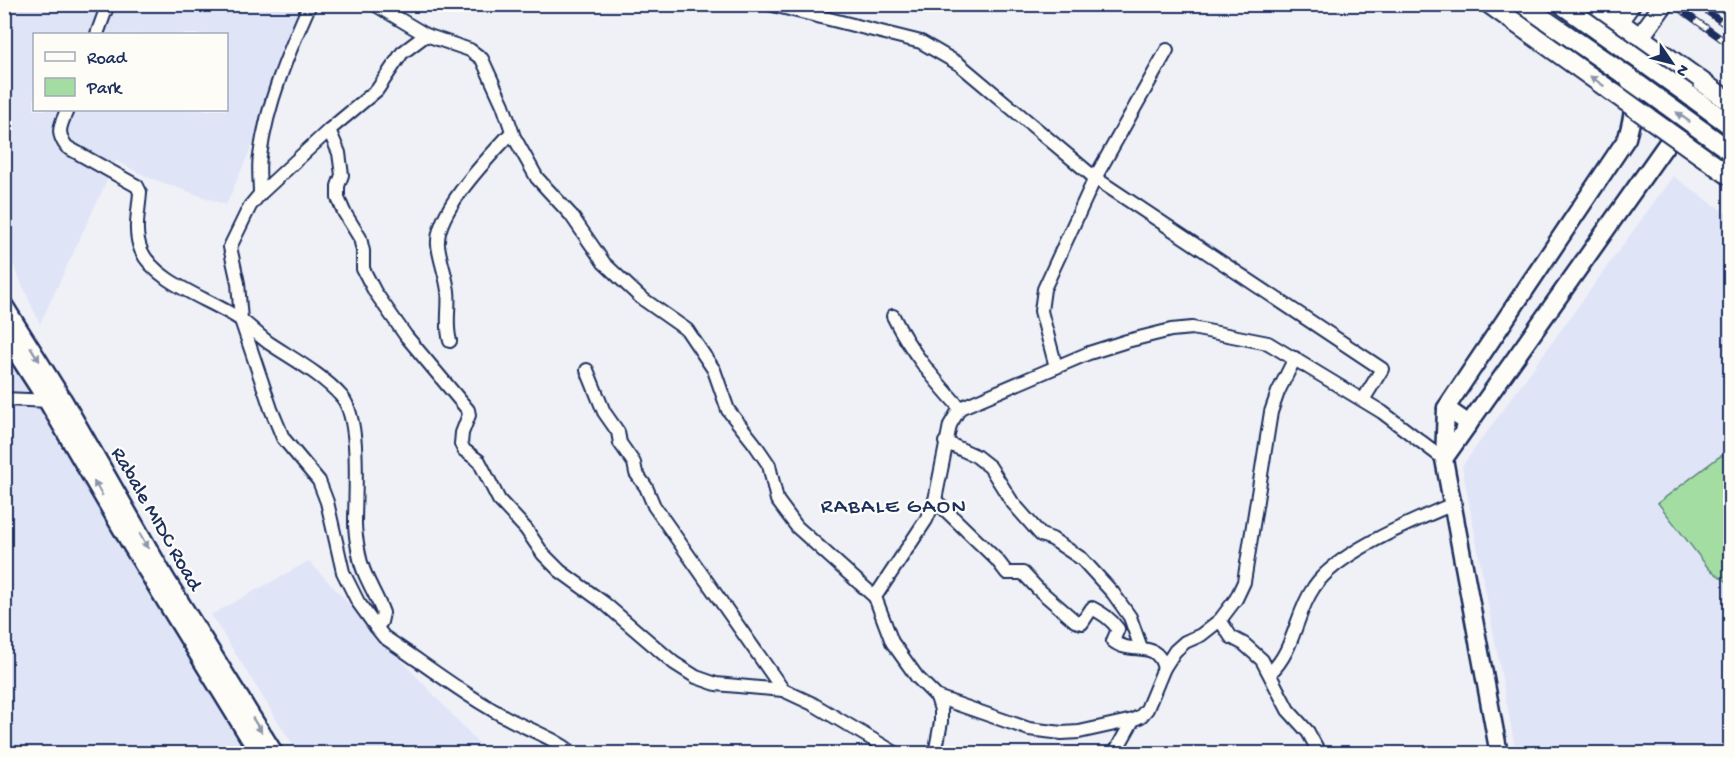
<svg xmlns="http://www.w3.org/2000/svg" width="1735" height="758" font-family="'Gochi Hand',sans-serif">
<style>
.built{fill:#e0e4f7;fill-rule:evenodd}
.green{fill:#a3dda2;stroke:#5f8680;stroke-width:1.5}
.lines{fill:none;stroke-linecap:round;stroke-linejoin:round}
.street-casing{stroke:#1b2f5e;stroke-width:16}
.secondary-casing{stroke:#1b2f5e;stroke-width:21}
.primary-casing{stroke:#1b2f5e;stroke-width:22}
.street{stroke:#fdfcf7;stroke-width:12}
.secondary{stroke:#fdfcf7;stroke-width:16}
.primary{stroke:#fdfcf7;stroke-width:18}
.rail-casing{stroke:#1b2f5e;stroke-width:7}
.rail{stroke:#fdfcf7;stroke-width:4.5;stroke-dasharray:14;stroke-linecap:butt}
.primary-bridge-casing{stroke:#1b2f5e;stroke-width:22;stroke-linecap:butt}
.primary-bridge{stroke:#fdfcf7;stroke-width:18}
.oneway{fill:#8c96aa}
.labels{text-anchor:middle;stroke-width:4.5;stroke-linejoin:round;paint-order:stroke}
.street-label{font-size:21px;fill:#1b2f5e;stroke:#fdfcf7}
.neighbourhood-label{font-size:22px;letter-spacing:1.5px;fill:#1b2f5e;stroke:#fdfcf7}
</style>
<rect width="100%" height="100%" fill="#f0f1f7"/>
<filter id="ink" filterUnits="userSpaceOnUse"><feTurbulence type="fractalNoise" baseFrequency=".0167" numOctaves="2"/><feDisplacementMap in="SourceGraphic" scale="12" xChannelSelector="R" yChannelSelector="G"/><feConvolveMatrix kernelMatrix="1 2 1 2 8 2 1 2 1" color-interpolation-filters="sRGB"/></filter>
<g filter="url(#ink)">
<g class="built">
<path d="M4 5H314L226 205 147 177 116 161 40 324 5 247ZM34 34H226V110H34Z"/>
<path d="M1673 176 1730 216V753H1516L1462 466Z"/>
<path d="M5 346 249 753H5Z"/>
<path d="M309 561 488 753H298L211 615Z"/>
</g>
<path class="green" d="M1730 452V575L1726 581 1709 569 1658 503 1719 457Z"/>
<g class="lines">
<defs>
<g id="street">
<path d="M374 4 426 35"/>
<path d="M769 4 921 42 959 64 1095 178 1382 369 1363 400"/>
<path d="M97 34 108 4"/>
<path d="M67 110C61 125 55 132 67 147L137 186 140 192C139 211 133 231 141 250 156 284 211 299 241 320 251 327 259 336 269 343 293 359 323 375 342 397 361 420 355 493 355 523 355 533 357 544 359 554 362 575 376 593 383 613L381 622 376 627 384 637C426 665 468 698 513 721 535 732 555 739 574 754"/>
<path d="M329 130 260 194 250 206 230 247 238 283 241 320 271 409 283 438 319 481 327 502 343 572 358 602 376 627"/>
<path d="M260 194C260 181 258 168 260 156 267 103 288 53 310 4"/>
<path d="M893 316C910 351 934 379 960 408"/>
<path d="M450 341C445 324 450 307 448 291 446 275 440 261 438 245 435 211 490 156 512 132"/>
<path d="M1056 367 1041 311 1044 289 1095 178 1167 50"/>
<path d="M587 370 604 412 618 432 620 443 634 463 636 473 646 487 654 506 783 690"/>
<path d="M4 399 51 401"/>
<path d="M945 442 976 456 990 467 1012 502 1041 535 1052 539 1082 559 1113 593 1130 617 1141 648"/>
<path d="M935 500 997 560 1007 573H1023L1038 589 1075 621 1082 623 1092 608C1103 614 1111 619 1118 629L1113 641C1132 656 1156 638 1164 668"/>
<path d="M875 597 797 527 777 500 769 465 754 443 728 410 714 370 687 330 640 297 604 263 571 215 537 178 514 137 503 105 482 59 470 50 426 35 402 53 377 90 329 130 339 153 342 175 338 186V198L344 212 360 238 363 251V269L375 292 406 336 468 410 469 415 462 433 461 444 464 450 479 461 499 500 526 529 543 554 560 571 604 603 674 663 696 677 716 684 783 690 813 704 897 754"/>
<path d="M1220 620 1231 637 1244 644 1262 660 1288 710 1308 732 1320 754"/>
<path d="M1270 673C1295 650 1295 614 1314 587 1337 552 1414 521 1453 504"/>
<path d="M937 697 1029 729 1062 733 1079 732 1133 720 1141 716 1147 709 1164 668 1175 651 1185 642 1201 635 1220 620 1236 599 1244 582 1271 412 1278 392 1295 358"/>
<path d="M935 754 941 722V710L937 697 917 677 892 642 875 597 926 520 935 500 950 425 960 408 1089 353 1127 341 1171 330 1192 328 1268 343 1382 412 1444 459"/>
<path d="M1114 754 1133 720"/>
</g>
<g id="secondary">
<path d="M4 305 64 401 166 579 275 754"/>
<path d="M4 334 47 401 131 545 259 754"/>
<path d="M1469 424 1446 408 1627 138C1634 113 1636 102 1628 77"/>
<path d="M1444 459 1446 408"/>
<path d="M1499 754 1444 459 1673 135"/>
</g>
<g id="primary">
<path d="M1522 4 1628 77 1730 151"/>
<path d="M1594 4 1730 102"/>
<path d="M1612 30 1631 4"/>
<path d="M1637 46 1640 37 1664 4"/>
<path d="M1689 95 1730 125"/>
</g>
</defs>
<use href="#street" class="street-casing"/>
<use href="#secondary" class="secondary-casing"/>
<use href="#primary" class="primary-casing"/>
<use href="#street" class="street"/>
<use href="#secondary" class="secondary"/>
<use href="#primary" class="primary"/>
<defs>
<g id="rail">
<path d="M1673 4 1730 45"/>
<path d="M1697 4 1730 28"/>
</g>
</defs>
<use href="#rail" class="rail-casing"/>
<use href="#rail" class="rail"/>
<defs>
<g id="primary-bridge">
<path d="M1489 4 1730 176"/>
<path d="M1561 4 1689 95"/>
</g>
</defs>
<use href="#primary-bridge" class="primary-bridge-casing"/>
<use href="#primary-bridge" class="primary-bridge"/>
</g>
<defs><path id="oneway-solid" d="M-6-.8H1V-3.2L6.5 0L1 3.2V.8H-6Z" transform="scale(1.5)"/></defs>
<g class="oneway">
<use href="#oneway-solid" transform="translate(1597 81) rotate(-145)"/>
<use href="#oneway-solid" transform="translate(1683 117) rotate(-144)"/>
<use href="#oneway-solid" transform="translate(35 354) rotate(58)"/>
<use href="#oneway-solid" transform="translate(98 488) rotate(-120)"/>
<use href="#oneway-solid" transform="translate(144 541) rotate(60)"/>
<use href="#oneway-solid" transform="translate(257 725) rotate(58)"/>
</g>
</g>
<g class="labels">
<g class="street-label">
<text transform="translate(158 518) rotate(60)" y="7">Rabale MIDC Road</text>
</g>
<g class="neighbourhood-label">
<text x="894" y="512">RABALE GAON</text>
</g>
</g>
<rect width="1735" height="758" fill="none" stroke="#fdfcf7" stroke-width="24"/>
<rect x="12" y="12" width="1711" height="734" fill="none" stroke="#1b2f5e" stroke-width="2" filter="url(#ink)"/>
<rect x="33" y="33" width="195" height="78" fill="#fdfcf7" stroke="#a3aaba" stroke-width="1.5"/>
<rect x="45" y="52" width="30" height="9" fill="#fdfcf7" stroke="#a3aaba" stroke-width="1.5"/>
<text x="87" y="63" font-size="18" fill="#1b2f5e">Road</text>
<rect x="45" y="78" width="30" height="18" fill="#a3dda2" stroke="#a3aaba" stroke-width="1.5"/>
<text x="87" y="93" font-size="18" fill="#1b2f5e">Park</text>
<g transform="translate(1672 63) rotate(125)" stroke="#fdfcf7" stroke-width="4.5" paint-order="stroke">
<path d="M0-4.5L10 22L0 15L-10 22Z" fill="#1b2f5e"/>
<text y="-9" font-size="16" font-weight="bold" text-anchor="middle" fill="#1b2f5e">N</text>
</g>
</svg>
